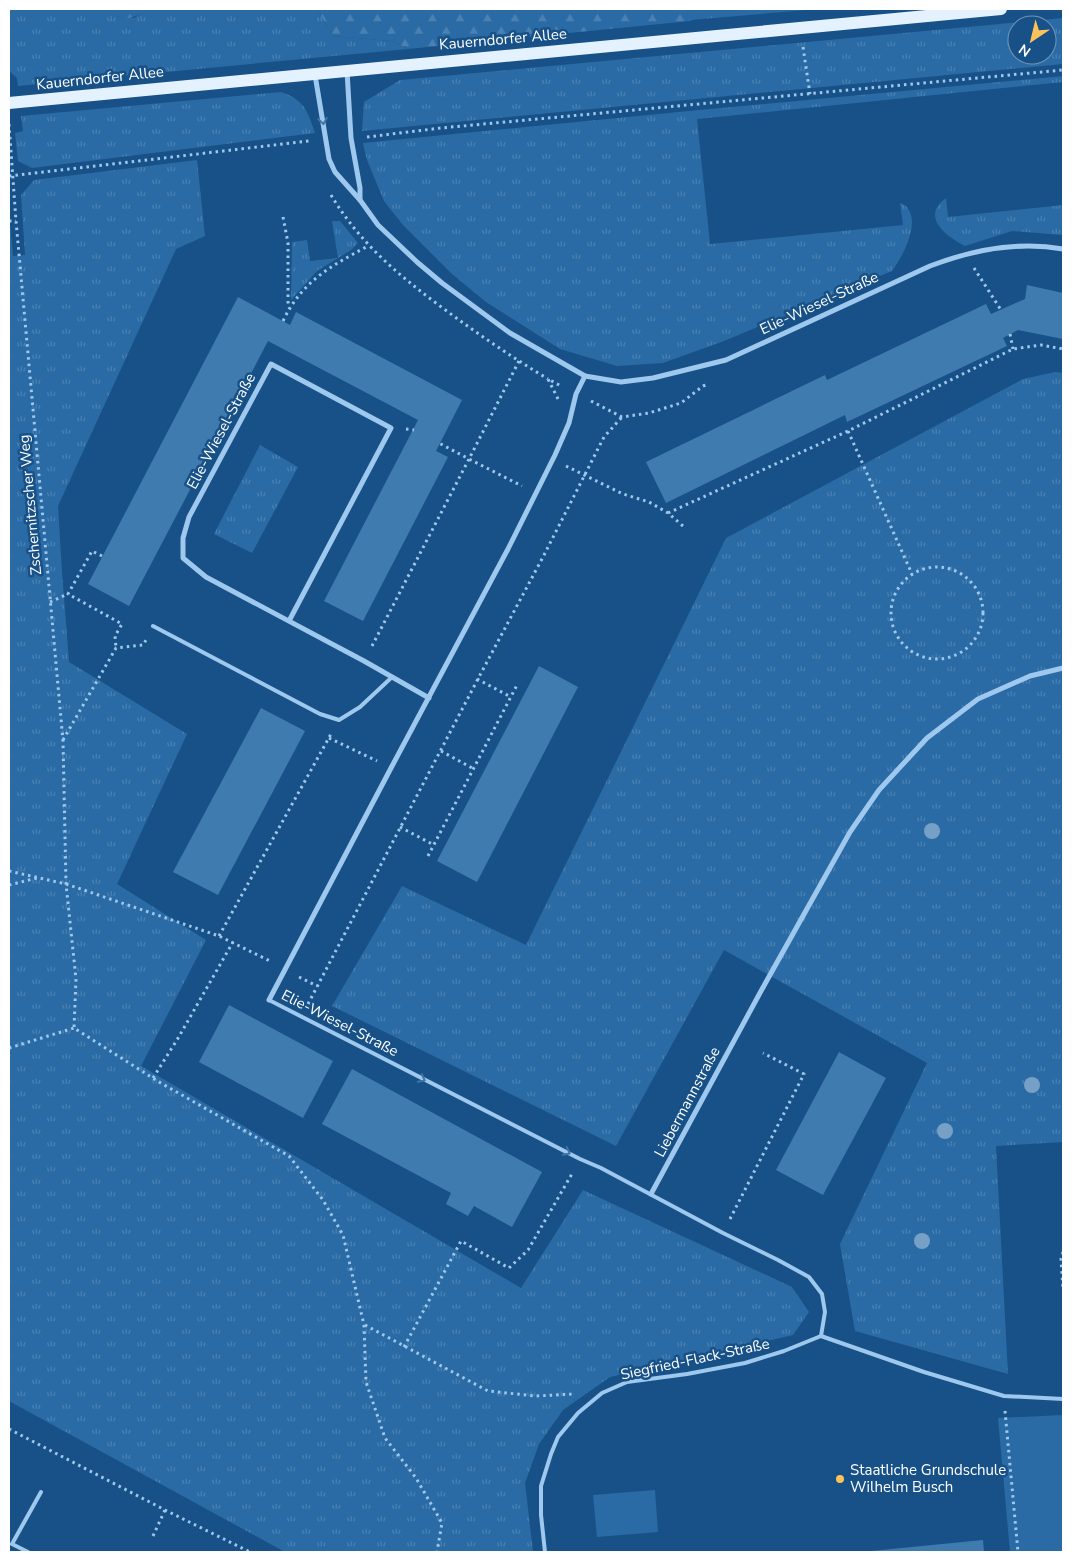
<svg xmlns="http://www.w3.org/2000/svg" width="1072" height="1561" font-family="'Nunito Sans',sans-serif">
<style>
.grass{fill:url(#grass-tufts);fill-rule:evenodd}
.forest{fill:url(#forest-firs)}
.garden{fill:#2a6ba5}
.building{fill:#407bb0}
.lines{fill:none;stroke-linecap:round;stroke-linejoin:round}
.path{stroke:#9ec8ed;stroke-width:3;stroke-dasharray:2.5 4;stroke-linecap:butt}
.service{stroke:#9ec8ed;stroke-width:4}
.minor{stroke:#9ec8ed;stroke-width:5}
.primary{stroke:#e4f1ff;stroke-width:12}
.tree{fill:#76a0c6}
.oneway{stroke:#4075a6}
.poi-dot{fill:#ffc25a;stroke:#175187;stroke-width:2}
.labels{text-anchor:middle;stroke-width:5;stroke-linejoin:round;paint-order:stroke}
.street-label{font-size:15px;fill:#fff;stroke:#175187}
.poi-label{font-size:15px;fill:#fff;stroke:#175187;text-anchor:start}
</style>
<defs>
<pattern id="grass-tufts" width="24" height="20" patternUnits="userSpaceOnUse" patternTransform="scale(1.25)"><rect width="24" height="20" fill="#2a6ba5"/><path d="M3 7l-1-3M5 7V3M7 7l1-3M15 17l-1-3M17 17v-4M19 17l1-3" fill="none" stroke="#4a81b2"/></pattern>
<pattern id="forest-firs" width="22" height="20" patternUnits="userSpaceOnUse" patternTransform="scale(1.25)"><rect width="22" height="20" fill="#2a6ba5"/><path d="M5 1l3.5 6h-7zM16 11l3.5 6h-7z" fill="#4a81b2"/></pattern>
</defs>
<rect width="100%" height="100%" fill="#175187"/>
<g class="grass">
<path d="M9 9H104L119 17 134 18 148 9H317L333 36 392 41 408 49 18 86 17 78 9 71Z"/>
<path d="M716 9H818L690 20Z"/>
<path d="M1063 18V64L362 131 364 102 400 80ZM1017 25H1047V55H1017Z"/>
<path d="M1063 76V82L697 119 710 244 903 225 900 203C903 204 905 205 907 207 921 224 902 257 892 271L724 341 663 363 617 366 560 349 486 302 452 274 403 225 384 201 367 160 363 143 689 111Z"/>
<path d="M281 92C304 99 308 112 315 133L32 168 18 161 15 133 23 131 21 116Z"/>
<path d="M197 160 205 236 176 249 58 506 62 572 69 662 187 734 117 884 206 940 141 1066 521 1288 583 1190 792 1287 809 1312 793 1335 610 1377 563 1410 539 1444 525 1483 533 1552H285L9 1401V213L13 256 25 255 21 195 34 180Z"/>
<path d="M946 198 948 217 1063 205V235L1012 231 965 246C946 236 920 217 946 198Z"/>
<path d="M332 221H340L358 243 351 250 317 271 291 300 292 242 307 240 310 261 338 258Z"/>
<path d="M1055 372 1063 373V1142L996 1146 1008 1374 855 1331 840 1244 927 1063 724 950 616 1146 332 1006 402 886 526 945 726 538 1023 379Z"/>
<path d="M260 445 298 467 252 553 214 534Z"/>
</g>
<g class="forest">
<path d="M104 9H148C130 22 122 20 104 9Z"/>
<path d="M317 9H716L690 21 408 49 392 41 333 36Z"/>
</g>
<g class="garden">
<path d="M1063 1415V1552H1010L998 1418Z"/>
<path d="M655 1490 658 1532 597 1537 593 1495Z"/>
</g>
<g class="building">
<path d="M1027 285 1063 293V339L1018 330 1003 338 1007 346 847 422 845 415 666 503 646 462 825 375 827 380 986 304 991 314 1025 299Z"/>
<path d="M238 297 290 325 296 312 462 400 436 451 448 457 363 621 324 601 418 420 268 341 129 606 88 584Z"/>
<path d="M539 666 578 687 477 882 437 861Z"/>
<path d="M261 708 305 731 218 895 173 872Z"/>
<path d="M229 1005 333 1061 303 1118 199 1062Z"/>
<path d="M839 1052 886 1078 823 1195 776 1170Z"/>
<path d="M352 1069 542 1172 512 1227 474 1206 468 1216 446 1204 451 1193 322 1124Z"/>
<path d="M983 1540 984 1552H871V1551Z"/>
</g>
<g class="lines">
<g class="path">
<path d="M803 47 810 94"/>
<path d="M9 124 16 221 63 741 66 884 76 979 74 1028 159 1082 289 1156 323 1200 343 1235 364 1325 366 1382 385 1438 416 1478 442 1523 437 1552"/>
<path d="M367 137 441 128 1063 70"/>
<path d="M9 176 309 141"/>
<path d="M331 195C359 242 397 274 440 306 475 332 510 356 548 379"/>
<path d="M283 217 288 243V302L289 308"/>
<path d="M9 221H16"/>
<path d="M974 268 1001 310"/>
<path d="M283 321C302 281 331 266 368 246"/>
<path d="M1010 334 1013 349"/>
<path d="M519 361 469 459 522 486"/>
<path d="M558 399 548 379 561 386"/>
<path d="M591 401 622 417 649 413 681 403 703 386 709 384"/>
<path d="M406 429 414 430"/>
<path d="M848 431 912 574"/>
<path d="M566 466 623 494 649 502 668 513 683 526"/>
<path d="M668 513 848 431 1013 349 1041 345 1063 349"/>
<path d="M102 556 92 551 68 594 122 624 115 636 116 648"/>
<circle cx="937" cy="613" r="46"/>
<path d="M50 602 68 594"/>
<path d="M372 646 469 459 439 443"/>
<path d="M477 679 511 697"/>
<path d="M329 738 377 761"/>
<path d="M63 740 116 648 143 645 146 640"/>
<path d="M441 751 474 769"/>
<path d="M400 827 434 845"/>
<path d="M428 856 517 685"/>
<path d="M9 871 66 884 219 936 272 962"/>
<path d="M9 885 37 878"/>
<path d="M219 936 331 734"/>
<path d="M299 977 317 986"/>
<path d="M308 1004 480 675 543 557 604 437 622 417"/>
<path d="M9 1048 74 1028"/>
<path d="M153 1078 177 1040 233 942"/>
<path d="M730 1219 804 1074 763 1053"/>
<path d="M1063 1252 1061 1259 1063 1289"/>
<path d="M365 1325 488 1391 536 1396 574 1394"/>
<path d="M404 1347 461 1241 509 1268 528 1250 573 1172"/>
<path d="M1005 1411 1018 1552"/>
<path d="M9 1429 165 1510 250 1552"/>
<path d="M153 1536 165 1510"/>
</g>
<g class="service">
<path d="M153 626 320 714 339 720 360 707 391 678"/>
<path d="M269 1000 580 1159 601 1168 723 1233 778 1260 809 1277 822 1294 825 1312 821 1336"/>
<path d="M821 1336 924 1372 1004 1396 1063 1399"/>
<path d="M28 1552 12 1544 41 1492"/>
<path d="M545 1552 541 1515V1486L551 1454 558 1437 578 1413 602 1393 627 1382 687 1374 745 1363 784 1351 821 1336"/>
</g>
<g class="minor">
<path d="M347 71 351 138 360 188V200"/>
<path d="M315 75 329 159 335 172 360 200 378 225 417 262 442 283 510 333 585 376 621 382 653 378 726 360 930 266C972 250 1018 241 1063 249"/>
<path d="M289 621 391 428 271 364 189 517 183 538V558L206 577 364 661 429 698"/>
<path d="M269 1000 391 768 508 549 555 455 569 423 576 394 585 376"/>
<path d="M651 1194 761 991 850 832 879 790 927 738 978 699 1030 676 1063 668"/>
</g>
<path class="primary" d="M9 103 1001 9"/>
</g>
<g class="tree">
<circle cx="932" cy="831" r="8"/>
<circle cx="1032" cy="1085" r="8"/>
<circle cx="945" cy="1131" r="8"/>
<circle cx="922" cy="1241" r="8"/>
</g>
<defs><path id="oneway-chevron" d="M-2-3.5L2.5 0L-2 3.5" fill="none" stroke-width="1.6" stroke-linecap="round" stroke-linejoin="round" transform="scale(1.25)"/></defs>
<g class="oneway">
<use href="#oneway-chevron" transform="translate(323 121) rotate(81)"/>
<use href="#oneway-chevron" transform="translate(422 1079) rotate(27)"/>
<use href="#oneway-chevron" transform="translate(567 1152) rotate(27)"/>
</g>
<circle class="poi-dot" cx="840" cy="1479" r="5"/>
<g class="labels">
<g class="street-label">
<text transform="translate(503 39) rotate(-5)" y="5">Kauerndorfer Allee</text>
<text transform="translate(100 78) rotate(-6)" y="5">Kauerndorfer Allee</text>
<text transform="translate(819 303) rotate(-25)" y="5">Elie-Wiesel-Straße</text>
<text transform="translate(221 431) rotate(-62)" y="5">Elie-Wiesel-Straße</text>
<text transform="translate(30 505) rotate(-95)" y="5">Zschernitzscher Weg</text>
<text transform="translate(340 1023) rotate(27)" y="5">Elie-Wiesel-Straße</text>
<text transform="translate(687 1102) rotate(-62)" y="5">Liebermannstraße</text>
<text transform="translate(695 1359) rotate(-12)" y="5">Siegfried-Flack-Straße</text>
</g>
<g class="poi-label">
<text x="850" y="1475">Staatliche Grundschule<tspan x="850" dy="17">Wilhelm Busch</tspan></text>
</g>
</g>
<rect width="1072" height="1561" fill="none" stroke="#ffffff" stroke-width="20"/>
<g transform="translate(1032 40) rotate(215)"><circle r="24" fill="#175187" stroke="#7497b7"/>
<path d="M0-4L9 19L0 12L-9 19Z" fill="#ffc25a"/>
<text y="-8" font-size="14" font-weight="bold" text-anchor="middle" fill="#ffffff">N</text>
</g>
</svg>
